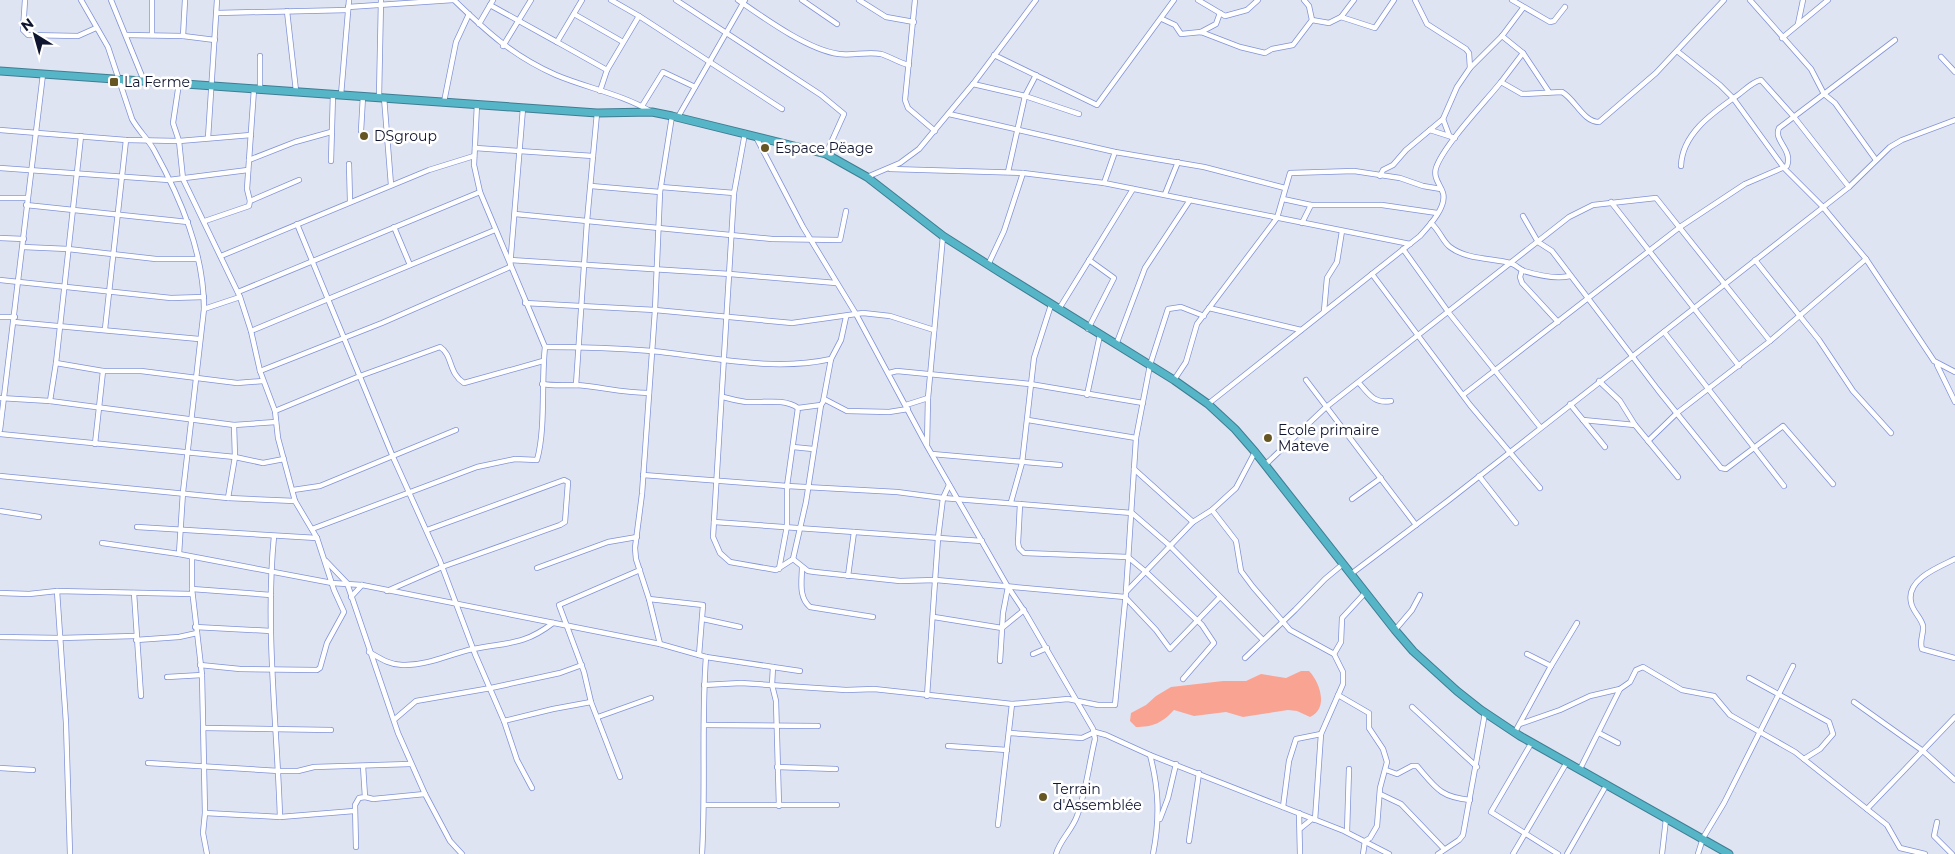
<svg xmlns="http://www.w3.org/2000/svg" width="1955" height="854" font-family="Montserrat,sans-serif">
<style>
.green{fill:#f9a493}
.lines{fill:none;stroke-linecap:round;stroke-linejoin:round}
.minor-casing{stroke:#8193d6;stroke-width:6}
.highway-casing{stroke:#3e7d92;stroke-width:9}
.minor{stroke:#fff;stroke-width:4.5}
.highway{stroke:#56b5c7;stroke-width:7}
.poi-dot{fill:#665623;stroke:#fff;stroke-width:2}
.labels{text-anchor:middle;stroke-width:5;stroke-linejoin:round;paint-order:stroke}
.poi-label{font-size:14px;fill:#10162f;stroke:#fff;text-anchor:start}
</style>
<rect width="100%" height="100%" fill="#dfe4f3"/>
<path class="green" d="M1301 671H1309C1320 682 1329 709 1310 717L1297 711 1288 710 1243 717 1226 712 1194 716 1174 710C1162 723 1153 727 1136 727L1130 721 1131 713 1146 705 1156 696 1171 687 1223 681H1246L1261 674 1286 678Z"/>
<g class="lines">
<defs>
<g id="minor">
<path d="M25 0 23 30 28 35 78 36 96 28"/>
<path d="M81 0 108 47 132 119C138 130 148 139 154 150 181 199 204 253 204 309L183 492 179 554"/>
<path d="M111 0 144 81"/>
<path d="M152 0V35"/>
<path d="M454 0C487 32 513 56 556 75 587 88 621 94 650 111"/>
<path d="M582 0 557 42 607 70 600 91"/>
<path d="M611 0 639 16"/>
<path d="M676 0 821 95 844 114 826 154"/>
<path d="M738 0C764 18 808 50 839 54 853 56 867 51 881 54 891 57 899 63 909 65"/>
<path d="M802 0 837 24"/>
<path d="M859 0 886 17 914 22"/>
<path d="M915 0 905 100 908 108 935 131"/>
<path d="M1198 0 1225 16 1247 10 1258 0"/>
<path d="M1354 0 1341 17 1375 28 1394 0"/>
<path d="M1512 0 1550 22 1554 21 1565 7"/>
<path d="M490 5 557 42"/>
<path d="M348 7 453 0"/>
<path d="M287 11 296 91"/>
<path d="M217 13 348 10"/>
<path d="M574 14 623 42"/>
<path d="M1162 19 1175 25 1181 34 1201 32 1240 47 1265 53 1272 49 1293 45 1312 20 1309 6 1304 0"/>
<path d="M1312 20 1329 23 1341 17"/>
<path d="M479 24 493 0"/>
<path d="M1798 24 1803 0"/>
<path d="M1201 32 1216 24 1220 13"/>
<path d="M126 35 183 36 215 40"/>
<path d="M183 36 185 0"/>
<path d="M1502 36 1523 53 1549 92"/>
<path d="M1782 38 1828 0"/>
<path d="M503 46 531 0"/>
<path d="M1677 51 1720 85 1733 98 1784 168 1822 206 1866 259 1934 361 1955 372"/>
<path d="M994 55 1097 105 1174 0"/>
<path d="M1941 57 1955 72"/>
<path d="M1470 68 1502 36 1523 8"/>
<path d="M607 70 639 16 782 109"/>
<path d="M1501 82 1523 53"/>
<path d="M179 83 173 123 179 141 183 179 240 297 251 331 260 371 275 411 278 438 295 501 317 538 334 590 344 612 327 643 320 668 317 670 240 669 200 665"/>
<path d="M973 84 1025 96 1079 114"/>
<path d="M260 89V56"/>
<path d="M341 95 349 0"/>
<path d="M379 97 381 0"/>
<path d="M384 97 391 185"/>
<path d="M444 102 456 42 469 14"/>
<path d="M642 106 663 72 695 87"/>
<path d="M949 114 1115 152 1204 167 1285 188"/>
<path d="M672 116 660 192 655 310 642 494 635 548 636 559 649 599 660 644 706 657C701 722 706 788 702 854"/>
<path d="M678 117 745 0"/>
<path d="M1443 119 1449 135"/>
<path d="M0 130 126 140 179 141 251 135"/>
<path d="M1430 130 1455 138"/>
<path d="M361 131 363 96"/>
<path d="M745 133 734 193 713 537 720 553 730 562 776 570 793 559 808 571 815 572 900 581 936 580 1125 597 1156 630 1170 649 1219 598"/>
<path d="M756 137 803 227 856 314 927 446 1008 587 1026 614 1093 729 1095 739C1089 764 1086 792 1077 816 1072 830 1060 840 1056 854"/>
<path d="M208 138 217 0"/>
<path d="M475 148 593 156"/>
<path d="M249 160 295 142 331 132"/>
<path d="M1876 160 1835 103 1824 94 1895 40"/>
<path d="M331 161 333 94"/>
<path d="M349 164 350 201"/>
<path d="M1681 166C1682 133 1714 112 1738 95 1745 90 1752 82 1761 80L1794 117 1849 187"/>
<path d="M0 168 169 180 248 170"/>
<path d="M890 169 1023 173 1104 183 1410 244"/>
<path d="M1008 172 1025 96 1036 75"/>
<path d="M1380 176 1383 170 1393 165 1406 150 1443 119 1457 87 1470 68 1469 53 1466 49 1427 24 1415 0"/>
<path d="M867 177 900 163 919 149 973 84 1036 0"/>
<path d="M1104 183 1115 152"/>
<path d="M591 186 660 192"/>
<path d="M661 187 734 193"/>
<path d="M1165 194 1178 162"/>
<path d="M0 198H27"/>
<path d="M1283 199 1311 205H1382L1437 213"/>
<path d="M250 201 247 189 254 89"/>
<path d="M1611 202 1739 366"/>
<path d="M26 205 188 222"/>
<path d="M515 214 772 239 840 240 846 211"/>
<path d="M1523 216 1538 242 1552 251 1658 390 1721 468 1726 469 1783 426 1833 484"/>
<path d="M205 221 249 206 250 201 299 180"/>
<path d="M1302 223 1311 205"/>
<path d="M1431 223C1440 231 1443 242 1450 247 1467 260 1493 258 1510 263 1515 264 1519 269 1524 271 1537 275 1557 279 1570 276"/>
<path d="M297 224 393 457 440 561 475 654 504 721 517 760 532 788"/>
<path d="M394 227 410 265"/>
<path d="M0 238 24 239"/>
<path d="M23 247 68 249 156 259H198"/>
<path d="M1403 249 1449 313 1540 427"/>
<path d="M221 256 429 170 474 156"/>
<path d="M510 260 730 274 836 283"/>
<path d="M1755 260 1819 340 1853 391 1891 433"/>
<path d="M988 265 1004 231 1023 173"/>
<path d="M1522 270 1520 277 1522 283 1558 322"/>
<path d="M1372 274 1470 405 1540 488"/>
<path d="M0 280 171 298 204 297"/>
<path d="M238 292 480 192"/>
<path d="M525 303 655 310 792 323 863 313 890 316 934 330"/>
<path d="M1209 308 1301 330"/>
<path d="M204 309 240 297"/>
<path d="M1059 309 1133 189"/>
<path d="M1324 311 1327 278 1337 262 1342 231"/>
<path d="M0 317H15"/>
<path d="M14 322 199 339"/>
<path d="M105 329 126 140"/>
<path d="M1088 329 1114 278 1089 260"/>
<path d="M251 331 495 230"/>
<path d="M1664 332 1784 486"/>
<path d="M1116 345 1145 268 1190 200"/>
<path d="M545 347C580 347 616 348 652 351 711 357 773 372 831 359"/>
<path d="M56 363 103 371H141L237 383 263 381"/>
<path d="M1937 365 1955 402"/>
<path d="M260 371 382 323 510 267 523 108"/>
<path d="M889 373 897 371 1030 384 1143 403"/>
<path d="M1174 380 1186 362 1197 324 1277 218 1290 173 1354 171 1400 178 1423 186 1441 189"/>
<path d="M1306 380 1416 525"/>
<path d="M1599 381 1620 401 1635 425"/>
<path d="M1359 383C1369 394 1374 404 1391 401"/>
<path d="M542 384C554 386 565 385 577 385 601 387 624 393 649 393"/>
<path d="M576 385 587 221 597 113"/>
<path d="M1087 395 1100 335"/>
<path d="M1463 395 1680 227 1745 184 1787 166C1793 149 1773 141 1779 128L1824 94 1811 69 1750 0"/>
<path d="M723 397C730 399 739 401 746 402 763 403 784 398 798 408"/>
<path d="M0 398 50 401 234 425 276 422"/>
<path d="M824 399 847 411 889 412 908 409"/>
<path d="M50 401 56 363 81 136"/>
<path d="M1208 404 1420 236C1429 226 1447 207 1443 193 1440 184 1433 178 1436 168 1443 146 1485 102 1501 82L1522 94 1562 92C1575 99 1583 122 1599 122L1656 73 1724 0"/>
<path d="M1570 404 1605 447"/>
<path d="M906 405 928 398"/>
<path d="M275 411 360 376 440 347C453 355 448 373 464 383L543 361"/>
<path d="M1028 420 1136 438"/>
<path d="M1583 420 1635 425 1678 477"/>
<path d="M0 430 43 74"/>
<path d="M0 434 235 457 263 463 284 459"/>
<path d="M1648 441 1677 413 1770 341 1866 259"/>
<path d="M95 444 103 371"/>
<path d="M927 445 928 398 943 236"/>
<path d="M793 447 813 449"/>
<path d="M932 454 1060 465"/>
<path d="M1265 465 1325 408 1569 217 1593 205 1656 198 1770 341"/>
<path d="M1134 469 1193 522"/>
<path d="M643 475 787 486 798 408 821 405 823 402 831 359 841 340 846 317"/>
<path d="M0 476 228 498 295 501"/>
<path d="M1479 476 1516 523"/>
<path d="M293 490 320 486 456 430"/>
<path d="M228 498 235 457 234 425"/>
<path d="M1352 499 1381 478"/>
<path d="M1011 502 1022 463 1034 358 1051 305"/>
<path d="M1020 504 1018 543 1019 548 1024 553 1128 557 1146 572 1202 625 1214 643 1183 679"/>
<path d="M1212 510 1236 541 1241 571 1253 587 1290 630 1334 654"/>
<path d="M0 511 39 517"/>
<path d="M714 522 982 541"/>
<path d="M137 527 317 538"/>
<path d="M312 529 477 467 515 459 537 460C546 428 541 382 545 347L480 192 474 165 477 104"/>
<path d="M274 536C265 628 277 724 280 817"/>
<path d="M102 543 179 554 332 583 362 585 660 644"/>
<path d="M192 557V589L202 675 205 813 203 833 207 854"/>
<path d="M793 559 806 502 821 405"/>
<path d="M1955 559C1939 567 1906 579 1911 602 1912 611 1921 617 1923 626 1924 634 1919 641 1922 649L1955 658"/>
<path d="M326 561 347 583 398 733 425 794"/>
<path d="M802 567C802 580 798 597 810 607L873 617"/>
<path d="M537 568 608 542 637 537"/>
<path d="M779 569 787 526V486L897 492 943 498 1132 513 1169 545 1263 640"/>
<path d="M1351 574 1449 500 1849 187 1890 147 1902 140 1955 120"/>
<path d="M848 576 854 532"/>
<path d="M192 589 271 595"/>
<path d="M57 591 66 723 70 854"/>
<path d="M387 591 442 567 560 525 565 522 568 482 564 480 427 530"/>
<path d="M1126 592 1193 522 1212 510 1236 488 1255 452"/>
<path d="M0 593 29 594 57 591 192 594"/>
<path d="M134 593 141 696"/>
<path d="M351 597 362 585"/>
<path d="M649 599 703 605 699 655"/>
<path d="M934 617 1002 628 1024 610"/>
<path d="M703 619 740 627"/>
<path d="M195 627 271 631"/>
<path d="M1395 630 1412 610 1420 595"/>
<path d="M0 637 60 638 135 636"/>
<path d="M136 640 179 637 197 633"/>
<path d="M369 652C381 659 392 666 405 665 429 665 450 654 473 649 507 642 523 646 553 623"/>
<path d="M1033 654 1047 648"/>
<path d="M706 657 773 667 772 685 776 701 779 806"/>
<path d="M1245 658 1295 610 1325 579 1343 564"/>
<path d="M1000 661 1003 613 1008 587"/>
<path d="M1551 666 1577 623"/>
<path d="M773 667 800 671"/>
<path d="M167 677 202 675"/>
<path d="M1749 678 1829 722 1833 734 1820 749 1804 759"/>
<path d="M704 685 741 683 846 690 874 689 1012 704 1068 699 1098 705H1115L1126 592 1136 438 1150 365 1168 309 1181 307 1204 316"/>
<path d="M1338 695 1369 713V728L1383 749 1387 762 1380 788 1377 826 1370 838 1365 841 1363 854"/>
<path d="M927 696 938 538 943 498 949 485"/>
<path d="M1854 702 1923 751 1955 780"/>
<path d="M1412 707 1477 767"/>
<path d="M598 717 651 698"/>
<path d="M395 719 416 701 491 688 560 673 582 665"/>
<path d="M504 721 553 709 591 702"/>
<path d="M1520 724 1560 710 1590 696 1620 689 1630 682 1636 670 1643 667 1682 690 1714 696 1730 715 1795 752 1887 825 1900 848 1925 854"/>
<path d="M704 725 818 726"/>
<path d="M204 728 331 730"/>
<path d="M1515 732 1551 666 1527 654"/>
<path d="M1009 733 1082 738 1095 732 1106 735 1150 755 1344 831 1389 854"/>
<path d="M1599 733 1618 743"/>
<path d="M1532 742 1491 812 1558 854"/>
<path d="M948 746 1007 750"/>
<path d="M1150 755C1159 789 1160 819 1153 854"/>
<path d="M148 763 279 771H298L314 767 410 764"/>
<path d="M777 767 836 769"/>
<path d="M0 768 33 770"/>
<path d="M1580 769 1620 689"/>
<path d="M1386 770 1397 774 1412 766H1417C1436 788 1440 797 1470 800"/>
<path d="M620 777 591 702 584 672 559 605 640 570"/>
<path d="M1380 794 1401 804 1444 849"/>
<path d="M365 797 373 799 425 794 450 841 462 854"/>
<path d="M705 805H837"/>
<path d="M1283 807 1289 761 1296 739 1321 734"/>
<path d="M1867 809 1955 717"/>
<path d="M205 813 280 817 354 811"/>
<path d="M1299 813 1300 854"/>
<path d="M1160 819 1168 798 1176 764"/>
<path d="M1315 820 1321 734 1343 684V672L1334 654 1341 642 1342 618 1365 593"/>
<path d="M1937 822 1934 836 1952 854"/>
<path d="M998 825 1012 704"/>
<path d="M1301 828 1312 819"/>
<path d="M1347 832 1349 769"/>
<path d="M1189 841 1199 773"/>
<path d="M356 847 355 805 359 798 365 797 363 766"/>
<path d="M1438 854 1459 840 1463 835 1485 713"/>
<path d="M1513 854 1567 762"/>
<path d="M1567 854 1607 784"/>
<path d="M1662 854 1666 819"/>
<path d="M1698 854 1703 838 1724 803 1793 666"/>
</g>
<path id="highway" d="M0 71 597 113 652 112 672 116 826 154 867 177 943 236 998 271 1174 380 1208 404 1235 429 1255 452 1395 630 1413 651 1457 691 1481 710 1520 736 1729 854"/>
</defs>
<use href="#minor" class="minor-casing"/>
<use href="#highway" class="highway-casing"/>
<use href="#minor" class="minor"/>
<use href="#highway" class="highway"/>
</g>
<g class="poi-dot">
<rect x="109" y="77" width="10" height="10" rx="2.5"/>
<circle cx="364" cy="136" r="5"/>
<circle cx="765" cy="148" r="5"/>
<circle cx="1268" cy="438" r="5"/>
<circle cx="1043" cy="797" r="5"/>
</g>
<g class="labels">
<g class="poi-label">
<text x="124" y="87">La Ferme</text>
<text x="374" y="141">DSgroup</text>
<text x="775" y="153">Espace Pëage</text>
<text x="1278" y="435">Ecole primaire<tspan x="1278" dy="16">Mateve</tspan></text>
<text x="1053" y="794">Terrain<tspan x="1053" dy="16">d'Assemblée</tspan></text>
</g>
</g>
<g transform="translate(35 35) rotate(323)" stroke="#ffffff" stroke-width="4" paint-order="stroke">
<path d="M0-4L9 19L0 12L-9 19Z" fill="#10162f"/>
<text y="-8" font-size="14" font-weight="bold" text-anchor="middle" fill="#10162f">N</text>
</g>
</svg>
